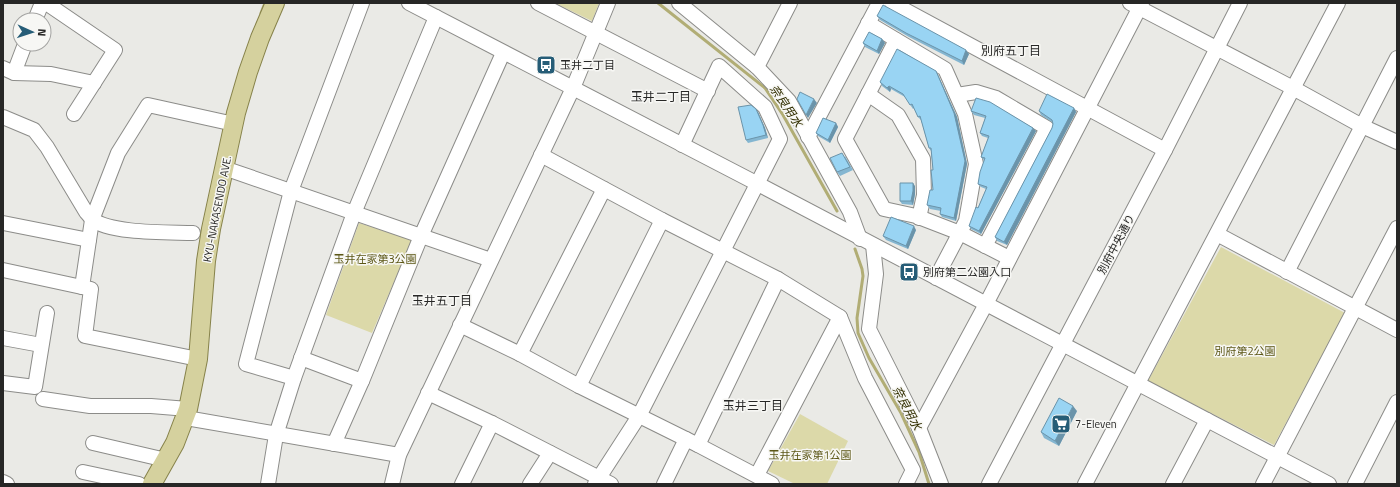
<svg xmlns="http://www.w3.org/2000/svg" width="1400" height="487" font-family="'Titillium Web','Noto Sans JP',sans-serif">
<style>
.green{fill:#dcd9a9}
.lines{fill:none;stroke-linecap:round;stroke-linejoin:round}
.stream{stroke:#b1ad75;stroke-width:3}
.minor-casing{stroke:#8c8c89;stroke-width:16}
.major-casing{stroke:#86824a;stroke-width:20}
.minor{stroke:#fff;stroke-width:14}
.major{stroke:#d5d19e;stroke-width:18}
.wall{fill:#84b6d1}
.shaded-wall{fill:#6b94aa}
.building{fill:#99d4f3;stroke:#6b94aa}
.labels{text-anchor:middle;stroke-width:3;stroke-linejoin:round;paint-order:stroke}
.poi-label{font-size:11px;fill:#272726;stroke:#f7f7f4;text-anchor:start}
.street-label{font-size:11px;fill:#272726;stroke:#f7f7f4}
.park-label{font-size:11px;fill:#5c5716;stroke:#f7f7f4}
.neighbourhood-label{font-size:12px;fill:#272726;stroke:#f7f7f4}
.water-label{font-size:12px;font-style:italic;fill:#322f00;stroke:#f7f7f4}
</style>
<rect width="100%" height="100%" fill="#eaeae6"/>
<g class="green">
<path d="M555 3H599L592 21Z"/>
<path d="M359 223 412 240 372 333 326 315Z"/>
<path d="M1221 247 1345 313 1274 445 1148 381Z"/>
<path d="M800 414 848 441 827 484H795L768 471Z"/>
</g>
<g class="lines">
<g class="stream">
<path d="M658 3 765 88 783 115 837 211"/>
<path d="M261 13 265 3"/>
<path d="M855 249 862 269 863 276 857 318 858 333 869 358 901 413 919 452 929 484"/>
</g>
<defs>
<g id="minor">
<path d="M46 3 115 50 74 114"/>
<path d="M409 3 758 184 1329 484"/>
<path d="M538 3 708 91"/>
<path d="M679 3 757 67 789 101 850 212 860 239"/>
<path d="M892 3 1165 150"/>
<path d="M1130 3 1293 88 1362 126 1397 142"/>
<path d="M35 20 42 3"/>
<path d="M868 23 945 69 965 114 976 164 966 221 936 278"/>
<path d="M896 40 845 139 884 209 916 216 960 233 1009 258"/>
<path d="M757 67 790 3"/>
<path d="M3 68 14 73 25 44"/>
<path d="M14 73 51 74 94 83"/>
<path d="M868 94 898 115 923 159 924 195 919 218"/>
<path d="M957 95 976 92 996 98 1047 128 985 246"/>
<path d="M3 117 34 130 47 147 86 212C88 214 90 217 92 219 110 234 169 232 193 233"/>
<path d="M808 137 879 3"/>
<path d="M541 155 662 220 778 279 840 317 865 378 913 470 906 484"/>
<path d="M224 168 491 260"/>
<path d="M3 223 89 240"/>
<path d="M1217 234 1397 330"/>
<path d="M873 245 876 274 869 329 919 428 941 484"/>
<path d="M3 270 91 289 85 336 198 359"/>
<path d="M1287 272 1397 58"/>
<path d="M82 287 92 220 118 153 148 105 234 124"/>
<path d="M460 325 520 354 579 386 698 445 772 484"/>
<path d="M3 338 41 345"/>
<path d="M520 354 604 189"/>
<path d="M301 358 362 381"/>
<path d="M294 378 246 364 291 191 362 3"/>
<path d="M3 383 35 387 47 313"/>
<path d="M579 386 662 220"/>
<path d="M428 393 492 423 611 484"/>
<path d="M43 399 90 406H151L188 409"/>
<path d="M186 418 399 455"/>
<path d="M919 428 986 304 1142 3"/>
<path d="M93 443 166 460"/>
<path d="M334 444 362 381 421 236 503 53"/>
<path d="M698 445 778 279"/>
<path d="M83 472 139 484"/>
<path d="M757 475 840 317"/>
<path d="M3 482 7 484"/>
<path d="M268 484 276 435 294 378 354 213 436 17"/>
<path d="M392 484 399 455 573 88 608 3"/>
<path d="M462 484 492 423"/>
<path d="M530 484 550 453"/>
<path d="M595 484 639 416 780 139 765 107 719 66 682 145"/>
<path d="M664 484 686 439"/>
<path d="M989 484 1165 150 1240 3"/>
<path d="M1085 484 1338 3"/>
<path d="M1173 484 1207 420"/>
<path d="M1263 484 1397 228"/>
<path d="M1355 484 1397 402"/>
</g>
<path id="major" d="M152 484 175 443 188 409 198 359 206 261 211 229 236 113 248 72 260 38 275 3"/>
</defs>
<use href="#minor" class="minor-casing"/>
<use href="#major" class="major-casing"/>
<use href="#minor" class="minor"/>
<use href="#major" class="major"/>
</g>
<g class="wall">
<path d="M877 16 969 54 964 65 909 37 880 20Z"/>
<path d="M882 39 885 43 879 54 865 47 863 43Z"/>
<path d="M938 75 957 117 967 164 956 221 942 217 940 214 941 211 930 209 927 205 933 190V170L931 151 929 148 921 120 918 117 914 108 913 109 905 97 891 89 890 92 882 86 880 82Z"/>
<path d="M1074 108 1076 112 1007 245 997 241 995 237 1052 128 1053 124 1052 122 1041 115 1039 111Z"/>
<path d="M971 111 1036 131 981 234 971 229 969 226 978 208 986 189 981 187 978 184 984 160 981 157 988 138 982 136 980 133 985 118 974 115Z"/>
<path d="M758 112 765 128 768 138 748 143 746 140Z"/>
<path d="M836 123 838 127 830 143 818 136 816 133Z"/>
<path d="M845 156 853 170 840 176 837 172Z"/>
<path d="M915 186V194L913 205 902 204 900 201Z"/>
<path d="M916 230 908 249 886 240 883 236Z"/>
<path d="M1077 411 1059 446 1044 438 1041 432Z"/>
</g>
<g class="shaded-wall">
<path d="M882 39 885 43 879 54 877 51Z"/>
<path d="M966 50 969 54 964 65 962 61Z"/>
<path d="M936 71 938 75 957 117 967 164 956 221 954 218Z"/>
<path d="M889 86 891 89 890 92 887 88Z"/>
<path d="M814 99 817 103 808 118 806 115Z"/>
<path d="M1074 108 1076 112 1007 245 1004 242Z"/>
<path d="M756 109 758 112 765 128 768 138 766 135Z"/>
<path d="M836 123 838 127 830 143 828 140Z"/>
<path d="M1033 128 1036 131 981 234 979 231Z"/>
<path d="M913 183 915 186V194L913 205 911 201Z"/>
<path d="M914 226 916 230 908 249 906 246Z"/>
<path d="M1073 406 1077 411 1059 446 1055 441Z"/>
</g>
<g class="building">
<path d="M883 5 966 50 962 61 906 33 877 16Z"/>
<path d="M869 32 882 39 877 51 863 43Z"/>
<path d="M897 49 936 71 954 113 965 161 954 218 940 214 941 208 927 205 930 190H933L931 170H933L931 148H929L920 116 918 117 912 104 910 105 903 94 889 86 887 88 880 82Z"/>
<path d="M800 92 814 99 806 115 797 99Z"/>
<path d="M1047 94 1074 108 1004 242 995 237 1052 128 1053 124 1052 120 1039 111Z"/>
<path d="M976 98 990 102 1033 128 979 231 969 226 976 207 978 208 987 187 978 184 980 172 985 158 981 157 989 136 980 133 986 116 971 111Z"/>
<path d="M751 105 756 109 763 125 766 135 746 140 738 107Z"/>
<path d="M823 118 836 123 828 140 816 133Z"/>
<path d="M842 153 850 167 837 172 830 158Z"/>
<path d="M900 183H913V191L911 201H900Z"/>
<path d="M891 217 914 226 906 246 883 236Z"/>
<path d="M1059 398 1073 406 1055 441 1041 432Z"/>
</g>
<defs>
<symbol id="bus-square" viewBox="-11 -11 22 22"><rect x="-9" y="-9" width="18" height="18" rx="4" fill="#265d77" stroke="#f7f7f4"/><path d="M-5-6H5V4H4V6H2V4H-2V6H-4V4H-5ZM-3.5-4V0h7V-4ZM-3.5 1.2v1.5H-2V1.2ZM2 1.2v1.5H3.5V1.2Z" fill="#fff"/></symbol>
<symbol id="supermarket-square" viewBox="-11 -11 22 22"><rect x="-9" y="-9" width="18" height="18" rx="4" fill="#265d77" stroke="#f7f7f4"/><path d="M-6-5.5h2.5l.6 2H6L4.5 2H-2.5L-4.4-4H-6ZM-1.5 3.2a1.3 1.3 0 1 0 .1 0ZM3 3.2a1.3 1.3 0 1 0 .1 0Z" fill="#fff"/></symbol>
</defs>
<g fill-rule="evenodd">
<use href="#bus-square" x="535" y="54" width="22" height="22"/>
<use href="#bus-square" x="898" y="261" width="22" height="22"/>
<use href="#supermarket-square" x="1050" y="413" width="22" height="22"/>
</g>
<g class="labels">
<g class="poi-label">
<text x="560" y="69">玉井二丁目</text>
<text x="923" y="276">別府第二公園入口</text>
<text x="1075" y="428">7-Eleven</text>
</g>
<g class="street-label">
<text transform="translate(217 209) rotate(-79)" y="4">KYU-NAKASENDO AVE.</text>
<text transform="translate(1116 244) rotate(-62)" y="4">別府中央通り</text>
</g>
<g class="park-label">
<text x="375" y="263">玉井在家第3公園</text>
<text x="1245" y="355">別府第2公園</text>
<text x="810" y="459">玉井在家第1公園</text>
</g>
<g class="neighbourhood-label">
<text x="1011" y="55">別府五丁目</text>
<text x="661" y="101">玉井二丁目</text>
<text x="442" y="305">玉井五丁目</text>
<text x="753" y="410">玉井三丁目</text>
</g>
<g class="water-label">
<text transform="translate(786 106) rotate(56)" y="4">奈良用水</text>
<text transform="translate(907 408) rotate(62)" y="4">奈良用水</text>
</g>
</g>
<rect width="1400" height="487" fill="none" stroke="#272726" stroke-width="8"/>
<g transform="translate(32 32) rotate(93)"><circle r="19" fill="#f7f7f4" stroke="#a4a4a2"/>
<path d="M0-3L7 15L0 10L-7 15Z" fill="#265d77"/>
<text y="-6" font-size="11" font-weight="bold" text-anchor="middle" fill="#272726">N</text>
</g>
</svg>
